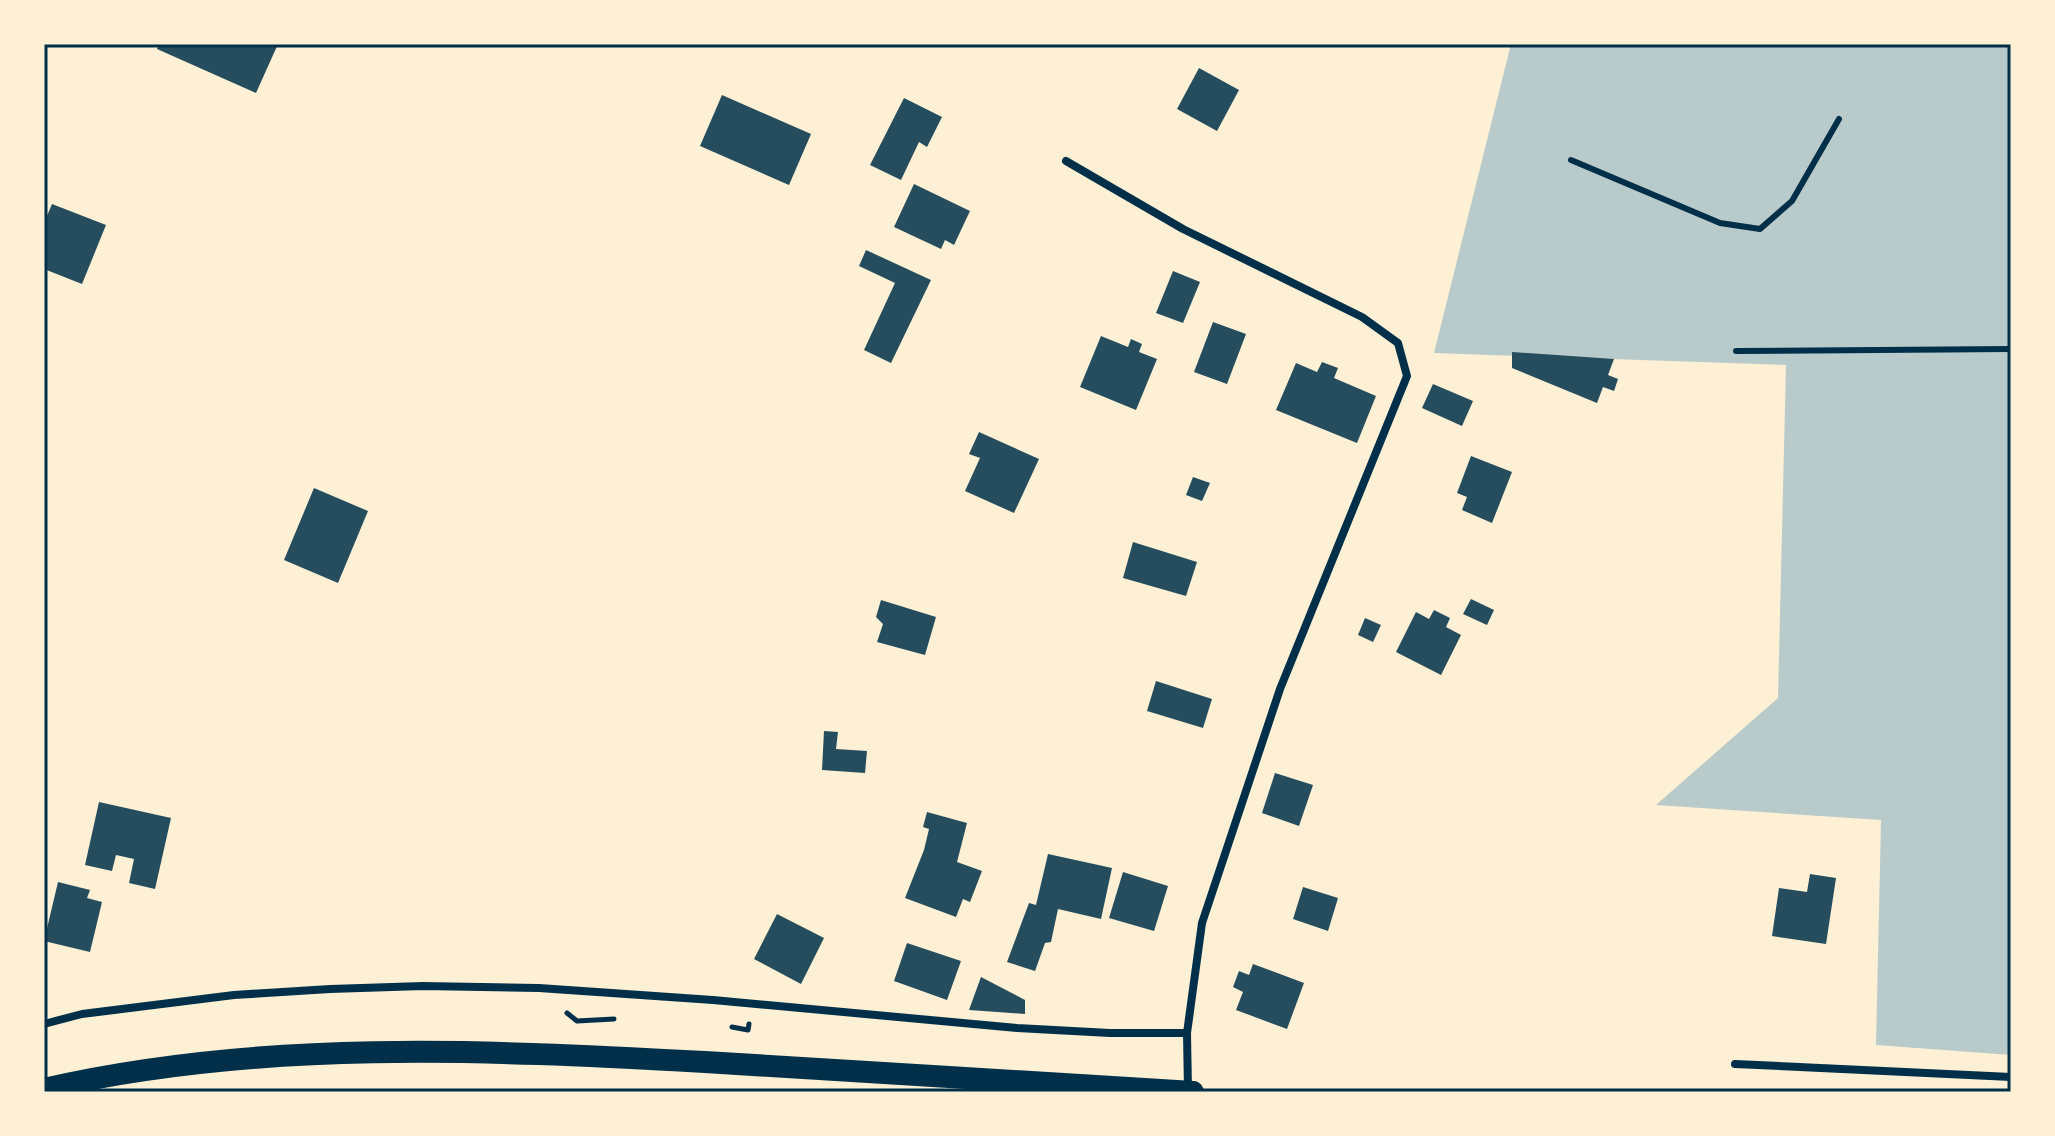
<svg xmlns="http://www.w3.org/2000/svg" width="2055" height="1136" font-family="Helvetica,sans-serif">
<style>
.green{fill:#b9caca}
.building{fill:#264d5e}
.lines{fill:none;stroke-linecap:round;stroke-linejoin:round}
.path{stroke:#003049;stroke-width:5}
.service{stroke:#003049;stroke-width:6}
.minor{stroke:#003049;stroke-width:8}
.trunk{stroke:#003049;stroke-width:22}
.neatline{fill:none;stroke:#003049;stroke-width:3}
</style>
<rect width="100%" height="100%" fill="#fdf0d5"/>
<path class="green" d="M1511 44H2011V1055L1876 1045 1881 820 1656 805 1778 698 1786 365 1434 353Z"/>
<g class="building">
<path d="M159 44H278L256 93 157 49Z"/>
<path d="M1199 68 1239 90 1217 131 1177 109Z"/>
<path d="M722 95 811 134 789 185 700 146Z"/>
<path d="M904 98 942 117 927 147 919 142 901 180 870 165Z"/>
<path d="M914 184 970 211 954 245 945 240 941 249 894 227Z"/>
<path d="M52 204 106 225 82 284 44 269V223Z"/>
<path d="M866 250 931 280 891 363 864 350 895 283 859 266Z"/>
<path d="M1173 271 1200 282 1183 323 1156 313Z"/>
<path d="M1213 322 1246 334 1227 384 1194 372Z"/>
<path d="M1101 336 1128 347 1131 339 1142 344 1139 352 1157 359 1136 410 1080 387Z"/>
<path d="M1512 352 1614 359 1608 375 1618 379 1614 391 1603 387 1597 403 1512 368Z"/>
<path d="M1322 362 1338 368 1334 378 1376 396 1357 443 1276 410 1296 363 1317 372Z"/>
<path d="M1433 384 1473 401 1462 426 1422 408Z"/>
<path d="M979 432 1039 459 1014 513 965 491 980 458 969 454Z"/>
<path d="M1471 456 1512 472 1492 523 1462 510 1467 497 1457 493Z"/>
<path d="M1193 477 1210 483 1202 501 1186 495Z"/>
<path d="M314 488 368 511 338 583 284 560Z"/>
<path d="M1133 542 1197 562 1186 596 1123 578Z"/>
<path d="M1471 599 1494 610 1487 625 1463 614Z"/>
<path d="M881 600 936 617 925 655 877 642 883 624 876 617Z"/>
<path d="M1434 610 1450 618 1446 627 1461 635 1441 675 1396 652 1416 612 1429 619Z"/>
<path d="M1365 618 1381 625 1373 642 1358 635Z"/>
<path d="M1156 681 1212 699 1203 728 1147 711Z"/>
<path d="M824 731 838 732 836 749 867 751 865 773 822 770Z"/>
<path d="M1275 773 1313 785 1299 826 1262 813Z"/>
<path d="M99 802 171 818 155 889 129 883 134 859 116 855 112 871 85 865Z"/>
<path d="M927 812 967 823 957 862 982 871 970 902 963 899 956 917 905 898 924 850 929 829 923 827Z"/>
<path d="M1048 854 1112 868 1101 919 1058 909 1051 942 1045 943 1035 971 1007 962 1029 903 1036 905Z"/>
<path d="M1123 872 1168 886 1154 931 1109 918Z"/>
<path d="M1810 874 1836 878 1826 944 1772 936 1779 888 1807 892Z"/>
<path d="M58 882 90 890 87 898 102 902 90 952 44 941Z"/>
<path d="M1303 887 1338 898 1328 931 1293 919Z"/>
<path d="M777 914 824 938 801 984 754 959Z"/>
<path d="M907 943 961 961 947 1000 894 981Z"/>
<path d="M1253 964 1304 983 1287 1029 1236 1010 1243 992 1233 987 1239 971 1249 975Z"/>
<path d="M981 977 1025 1000V1014L969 1010Z"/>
</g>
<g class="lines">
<g class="path">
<path d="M567 1013 577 1021 614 1019"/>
<path d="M732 1027 748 1030 749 1024"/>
</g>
<g class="service">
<path d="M1571 160 1720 223 1760 229 1792 201 1839 119"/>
<path d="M1736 351 2011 349"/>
</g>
<g class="minor">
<path d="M1066 161 1183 229 1362 317 1398 343 1407 376 1280 689 1202 923 1187 1033 1188 1091"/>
<path d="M44 1024 82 1014 234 995 330 989 423 986 539 988 713 1000 1017 1028 1110 1033H1187"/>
<path d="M1735 1064 2011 1077"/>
</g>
<path class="trunk" d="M44 1089C262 1039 484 1050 705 1062 868 1072 1030 1082 1193 1092"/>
</g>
<rect width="2055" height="1136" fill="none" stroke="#fdf0d5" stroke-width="92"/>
<rect x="46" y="46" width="1963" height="1044" class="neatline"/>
</svg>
